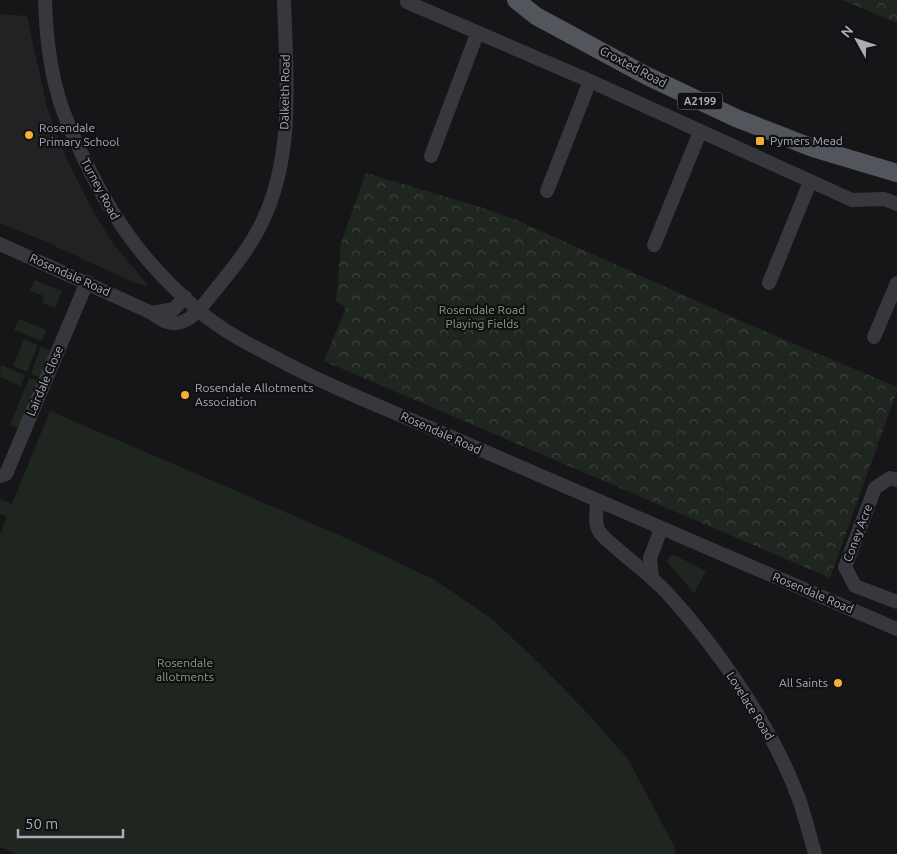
<svg xmlns="http://www.w3.org/2000/svg" width="897" height="854" font-family="Ubuntu,sans-serif">
<style>
.built{fill:#222225}
.green{fill:#1e261f}
.forest{fill:url(#forest-crowns)}
.lines{fill:none;stroke-linecap:round;stroke-linejoin:round}
.minor{stroke:#37383d;stroke-width:14}
.major{stroke:#53555c;stroke-width:18}
.poi-dot{fill:#f2b134;stroke:#111113;stroke-width:2}
.labels{text-anchor:middle;stroke-width:4.5;stroke-linejoin:round;paint-order:stroke}
.shield{fill:#111113;stroke:#7b7e86;stroke-width:1}
.shield-label{font-size:11px;font-weight:bold;fill:#a8adb8}
.street-label{font-size:12px;fill:#a8adb8;stroke:#111113}
.poi-label{font-size:12px;fill:#a8adb8;stroke:#111113;text-anchor:start}
.park-label{font-size:12px;fill:#7fa381;stroke:#111113}
</style>
<defs>
<pattern id="forest-crowns" width="20" height="18" patternUnits="userSpaceOnUse" patternTransform="scale(1.25)"><rect width="20" height="18" fill="#1e261f"/><path d="M2 6a3 3 0 1 1 6 0M12 15a3 3 0 1 1 6 0" fill="none" stroke="#3c433d"/></pattern>
</defs>
<rect width="100%" height="100%" fill="#161618"/>
<path class="built" d="M0 0V14L27 16 47 108 68 162 94 213 115 246 149 286 135 283 46 242 0 223Z"/>
<g class="green">
<path d="M35 280 62 291 55 308 42 303 44 296 30 291Z"/>
<path d="M19 319 46 330 42 341 14 330Z"/>
<path d="M24 339 38 345 27 372 13 366Z"/>
<path d="M41 346 51 351 40 377 31 374Z"/>
<path d="M1 365 25 375 21 386 0 377Z"/>
<path d="M29 378 38 381 19 429 10 425Z"/>
<path d="M50 411 357 543 435 580 492 619 538 662 590 716 628 759 675 848 676 854H16L0 847V534L7 517 0 514V499L12 504Z"/>
<path d="M670 555 676 556 706 571 694 593 667 562Z"/>
</g>
<g class="forest">
<path d="M842 0H897V23Z"/>
<path d="M366 173 480 207 519 221 748 324 897 387V391L830 578 324 361 346 307 336 302 341 243Z"/>
</g>
<g class="lines">
<g class="minor">
<path d="M45 0C46 32 49 64 58 95 63 113 71 131 79 148 109 214 142 262 198 310 220 329 244 342 270 355 323 384 379 406 435 430 588 497 743 563 897 629"/>
<path d="M408 0 407 2 590 81 852 200 884 199 897 204"/>
<path d="M431 156 477 34"/>
<path d="M547 191 590 81"/>
<path d="M0 244 152 313 174 309 185 297"/>
<path d="M654 245 700 132"/>
<path d="M769 283 810 182"/>
<path d="M152 313C175 333 192 321 208 299 228 274 251 248 264 218 295 151 286 72 284 0"/>
<path d="M874 337 897 283"/>
<path d="M0 476 6 474 87 282"/>
<path d="M897 480 890 478 875 488 845 567 855 586 897 602"/>
<path d="M597 501C597 510 594 524 599 531 602 537 610 542 615 547 633 563 653 577 669 595 719 650 773 729 799 799 805 817 810 836 815 854"/>
<path d="M652 578 650 558 661 529"/>
</g>
<path class="major" d="M516 0 536 16 647 76 736 118 813 148 897 173"/>
</g>
<g class="poi-dot">
<circle cx="29" cy="135" r="5"/>
<rect x="755" y="136" width="10" height="10" rx="2.5"/>
<circle cx="185" cy="395" r="5"/>
<circle cx="838" cy="683" r="5"/>
</g>
<g class="labels">
<rect class="shield" x="677.5" y="92.5" width="45" height="17" rx="4"/>
<g class="shield-label">
<text x="700" y="105">A2199</text>
</g>
<g class="street-label">
<text transform="translate(633 67) rotate(28)" y="4">Croxted Road</text>
<text transform="translate(285 92) rotate(-89)" y="4">Dalkeith Road</text>
<text transform="translate(100 189) rotate(62)" y="4">Turney Road</text>
<text transform="translate(70 275) rotate(24)" y="4">Rosendale Road</text>
<text transform="translate(45 381) rotate(-67)" y="4">Lairdale Close</text>
<text transform="translate(441 433) rotate(24)" y="4">Rosendale Road</text>
<text transform="translate(858 533) rotate(-69)" y="4">Coney Acre</text>
<text transform="translate(813 593) rotate(23)" y="4">Rosendale Road</text>
<text transform="translate(750 706) rotate(58)" y="4">Lovelace Road</text>
</g>
<g class="poi-label">
<text x="39" y="132">Rosendale<tspan x="39" dy="14">Primary School</tspan></text>
<text x="770" y="145">Pymers Mead</text>
<text x="195" y="392">Rosendale Allotments<tspan x="195" dy="14">Association</tspan></text>
<text x="828" y="687" text-anchor="end">All Saints</text>
</g>
<g class="park-label">
<text x="482" y="314">Rosendale Road<tspan x="482" dy="14">Playing Fields</tspan></text>
<text x="185" y="667">Rosendale<tspan x="185" dy="14">allotments</tspan></text>
</g>
</g>
<g transform="translate(857 40) rotate(310)" stroke="#111113" stroke-width="4" paint-order="stroke">
<path d="M0-4L9 19L0 12L-9 19Z" fill="#a8adb8"/>
<text y="-8" font-size="14" font-weight="bold" text-anchor="middle" fill="#a8adb8">N</text>
</g>
<path d="M18 829v8h105v-8" fill="none" stroke="#a8adb8" stroke-width="2.5"/>
<text x="25" y="829" font-size="15" fill="#a8adb8" stroke="#111113" stroke-width="4" paint-order="stroke">50 m</text>
</svg>
